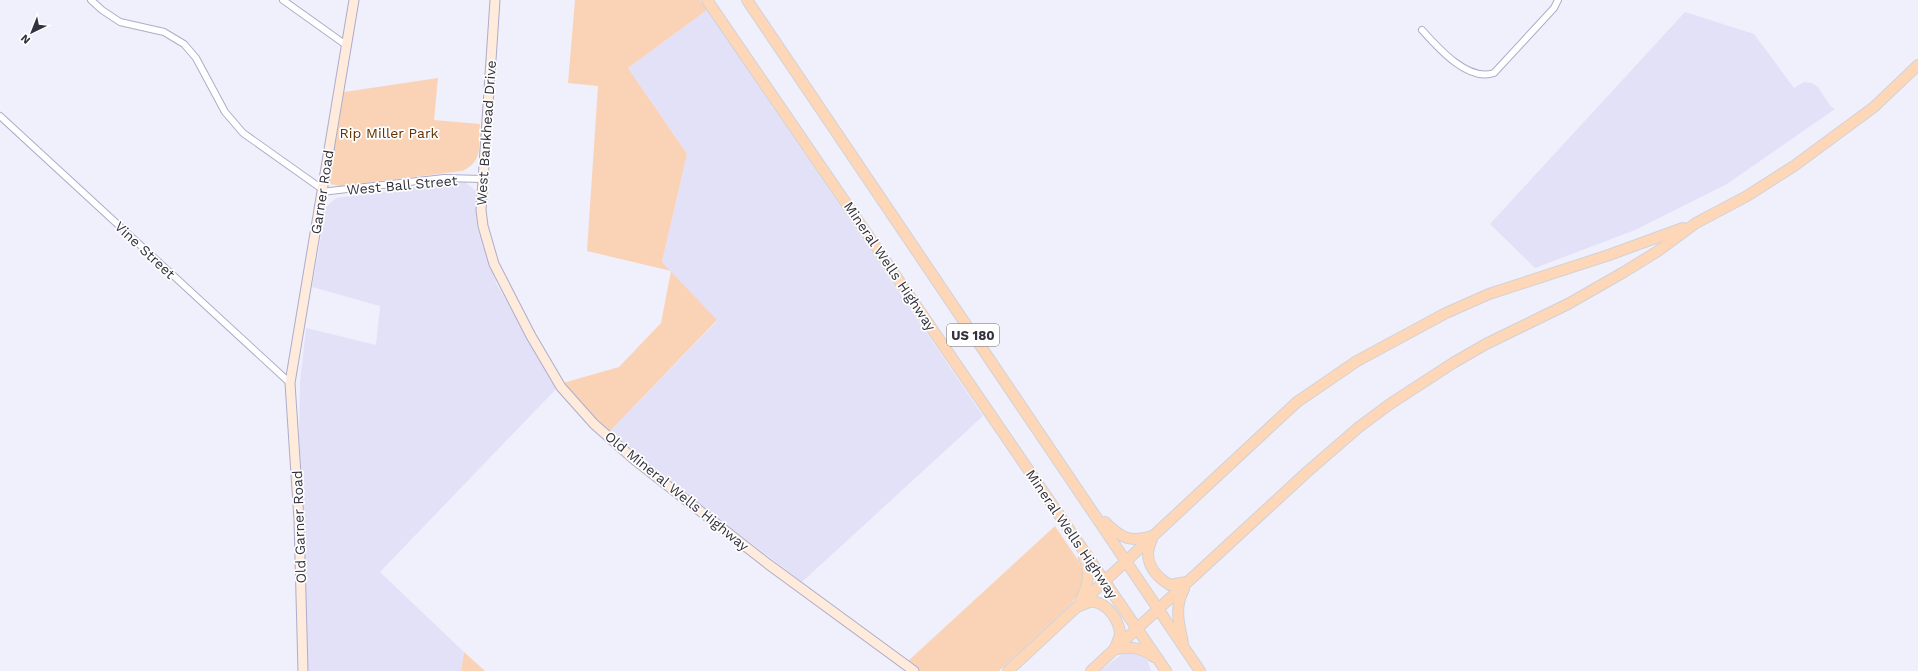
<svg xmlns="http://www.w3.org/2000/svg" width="1918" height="671" font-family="'Work Sans',sans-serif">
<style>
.built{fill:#e3e1f8}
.green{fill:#fad3b7}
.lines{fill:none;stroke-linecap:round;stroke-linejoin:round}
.street-casing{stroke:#afacca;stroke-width:8}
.secondary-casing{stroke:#afacca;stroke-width:11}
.primary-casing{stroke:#d2d2d4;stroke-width:12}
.street{stroke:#fff;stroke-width:6}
.secondary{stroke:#feebdc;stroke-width:9}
.primary{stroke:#fed7b9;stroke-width:10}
.labels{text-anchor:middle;stroke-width:3.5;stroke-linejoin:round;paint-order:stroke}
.shield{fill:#fefefe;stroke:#6f6e77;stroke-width:1}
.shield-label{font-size:13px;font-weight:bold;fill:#32313d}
.park-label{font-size:14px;fill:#613200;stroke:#fefefe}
.street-label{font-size:14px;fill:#32313d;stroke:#fefefe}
</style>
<rect width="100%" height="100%" fill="#f0effc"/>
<g class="built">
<path d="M707 10 983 416 802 582 684 492 610 431 717 321 662 262 687 154 628 68Z"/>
<path d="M1685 12 1754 34 1794 88 1804 82 1812 83 1818 87 1831 107 1835 109 1727 184 1635 230 1535 268 1490 224Z"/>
<path d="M455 182H465L476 191 477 227 497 285 557 388 380 572 464 652 461 671H307L304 520 299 437 300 382 306 328 376 345 380 306 312 287 326 207 336 198Z"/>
<path d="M1136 653 1148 661 1151 671H1100L1122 654Z"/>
</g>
<g class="green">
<path d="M575 0H700L707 10 628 68 687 154 662 262 717 320 610 431 591 414 563 383 619 367 661 323 671 271 587 251 598 86 568 83Z"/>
<path d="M438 78 434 120 480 124C478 145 484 162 462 171L340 186 330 184 329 180 344 92Z"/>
<path d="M1055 526 1078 560 1083 574 1082 588 1072 603 999 671H920L908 661Z"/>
<path d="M464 652 485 671H461Z"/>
</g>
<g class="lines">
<defs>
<g id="street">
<path d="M91 0 102 10 120 22 164 32 184 44 196 58 225 112 243 133 322 189"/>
<path d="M283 0 346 45"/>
<path d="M1422 30C1438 48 1468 82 1494 73L1554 8 1558 0"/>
<path d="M0 116 290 383"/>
<path d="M321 192 444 178 483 179"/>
</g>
<g id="secondary">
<path d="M495 0 481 210 483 226 494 264 531 336 561 387 594 424 636 461 768 564 914 671"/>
<path d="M303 671 299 520 290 383 354 0"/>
</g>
<g id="primary">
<path d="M707 0 1166 671"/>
<path d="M747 0 1200 671"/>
<path d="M1105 522C1121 538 1130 543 1152 536"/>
<path d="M1152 539C1142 559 1153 575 1170 585L1187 582"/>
<path d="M1081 599C1089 584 1090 573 1084 558"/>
<path d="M1080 606C1084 604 1091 601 1095 602 1108 604 1119 621 1120 633 1120 637 1117 643 1115 648"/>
<path d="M1183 643C1179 624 1174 607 1184 589"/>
<path d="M1117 649C1132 646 1141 648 1154 657"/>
<path d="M1008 671 1297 402 1357 361 1446 313 1489 294 1609 255 1683 228"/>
<path d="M1091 671 1307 472 1359 427 1390 404 1453 363 1486 344 1568 304 1624 272 1658 251 1696 223 1747 196 1794 166 1874 107 1918 65"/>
</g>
</defs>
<use href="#street" class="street-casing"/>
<use href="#secondary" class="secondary-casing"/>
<use href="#primary" class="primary-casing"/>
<use href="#street" class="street"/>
<use href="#secondary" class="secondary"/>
<use href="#primary" class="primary"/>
</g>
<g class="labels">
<rect class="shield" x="947" y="324" width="52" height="22" rx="3"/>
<g class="shield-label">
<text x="973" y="340">US 180</text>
</g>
<g class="park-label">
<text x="389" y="138">Rip Miller Park</text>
</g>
<g class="street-label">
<text transform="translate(486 133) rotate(-86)" y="5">West Bankhead Drive</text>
<text transform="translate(402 185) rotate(-5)" y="5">West Ball Street</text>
<text transform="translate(322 192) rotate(-81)" y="5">Garner Road</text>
<text transform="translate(145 250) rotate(43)" y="5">Vine Street</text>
<text transform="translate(890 266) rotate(56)" y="5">Mineral Wells Highway</text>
<text transform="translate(677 491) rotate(39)" y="5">Old Mineral Wells Highway</text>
<text transform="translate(299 527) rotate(-92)" y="5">Old Garner Road</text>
<text transform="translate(1072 534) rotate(56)" y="5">Mineral Wells Highway</text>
</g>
</g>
<g transform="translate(32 32) rotate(223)" stroke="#fefefe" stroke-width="3" paint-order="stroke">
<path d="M0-3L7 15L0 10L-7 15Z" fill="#32313d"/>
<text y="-6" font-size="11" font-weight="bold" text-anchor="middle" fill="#32313d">N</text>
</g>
</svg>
